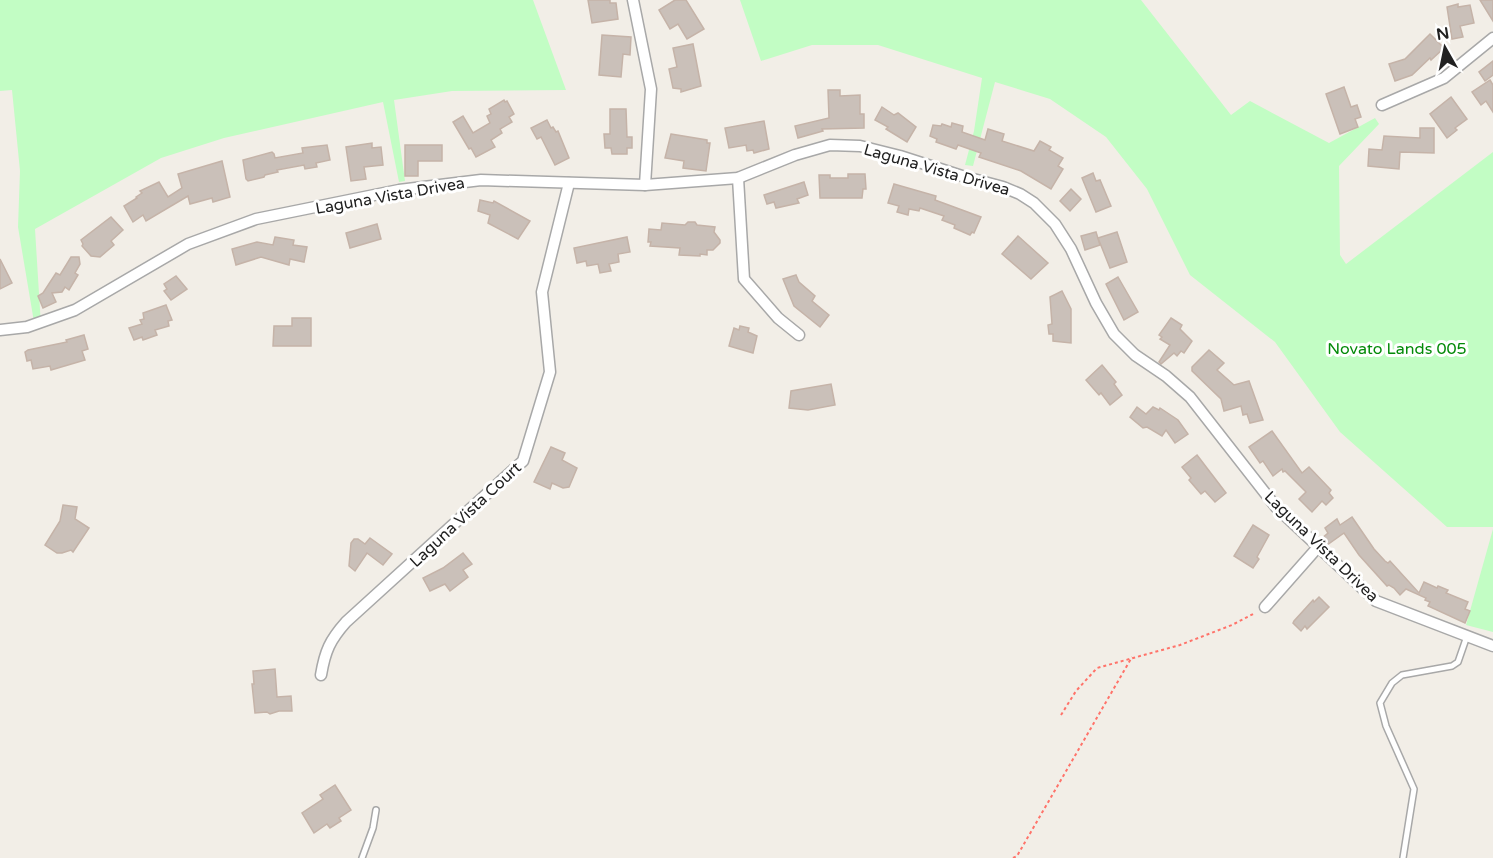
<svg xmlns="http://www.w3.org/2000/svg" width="1493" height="858" font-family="'Varela Round',sans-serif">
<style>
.park{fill:#c2fdc4}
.building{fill:#cac0b9;stroke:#c5b3a8;stroke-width:1.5}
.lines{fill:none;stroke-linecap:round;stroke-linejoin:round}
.service-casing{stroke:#a8a8a8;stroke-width:8}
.minor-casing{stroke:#a8a8a8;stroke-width:13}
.path{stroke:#ff736a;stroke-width:2;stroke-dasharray:3 3;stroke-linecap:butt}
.service{stroke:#fff;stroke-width:5}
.minor{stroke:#fff;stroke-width:10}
.labels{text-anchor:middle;stroke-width:6;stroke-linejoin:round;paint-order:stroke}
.street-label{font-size:16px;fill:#212121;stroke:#fff}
.park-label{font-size:16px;fill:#038a08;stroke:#fff}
</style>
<rect width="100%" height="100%" fill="#f2eee7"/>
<g class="park">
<path d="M0 0H533L566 90 452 91 394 100 405 181 399 182 383 102 224 138 161 158 35 229 41 326 35 328 18 227 20 171 12 90 0 91Z"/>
<path d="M740 0H1141L1231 115 1250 101 1329 143 1375 118 1379 124 1339 166 1340 255 1346 264 1493 152V527H1447L1340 432 1275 342 1190 275 1147 189 1106 137 1050 99 995 82 973 166 965 165 974 131 982 78 878 45H812L761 61Z"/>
<path d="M1493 529V632L1466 625Z"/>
</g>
<g class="building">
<path d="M588 0H610V3H616L618 19 592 23Z"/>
<path d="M675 0H686L704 29 687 39 678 24 670 29 659 10Z"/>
<path d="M1480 0H1493V21Z"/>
<path d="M1458 4V7L1470 5 1474 23 1460 26 1463 37 1452 39 1447 7Z"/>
<path d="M1430 34 1444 48 1431 60 1430 58 1412 75 1395 81 1389 64 1405 59Z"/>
<path d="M602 35 631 37 630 55 623 54 621 77 599 75Z"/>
<path d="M693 44 701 86 681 92V89L673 88 669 69 677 67 673 48Z"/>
<path d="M1493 61V75L1485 81 1479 72Z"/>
<path d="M1490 80 1493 85V112L1486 101 1481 105 1472 92Z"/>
<path d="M1344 87 1351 107 1357 105 1361 117 1355 119 1358 127 1340 134 1326 94Z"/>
<path d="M828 90H840V96L860 95V114H864V128L822 129 823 131 798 138 795 126 829 118Z"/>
<path d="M1451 97 1467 119 1455 128 1457 130 1447 138 1430 114Z"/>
<path d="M504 100 505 102 507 101 514 114 509 117 512 122 500 129 502 133 491 140 495 147 476 157 471 148 469 149 453 122 463 116 473 133 490 123 487 116 491 114 489 109Z"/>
<path d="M882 107 894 115 898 113 916 127 907 142 886 129 888 127 875 120Z"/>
<path d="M610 109H626L627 137H632V148H627V154H612L611 148H605L604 134H610Z"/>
<path d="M547 120 551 128 553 127 556 132 558 131 569 158 555 165 541 137 537 139 531 128Z"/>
<path d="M764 121 769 149 754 153 753 150 747 151 746 145 729 148 725 128Z"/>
<path d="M952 123 963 126 962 132 985 140 988 129 1004 134 1002 141 1034 151 1040 141 1051 147 1049 150 1063 158 1058 166 1063 169 1051 189 1021 171 979 157 981 153 958 145 956 149 936 142 937 139 930 136 933 125 941 126 942 124 951 127Z"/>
<path d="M1420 128H1434V153L1400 152 1399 169 1368 166 1369 149 1382 150 1384 136 1420 138Z"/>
<path d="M671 134 707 140V143H710L706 171 683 168 684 161 665 158Z"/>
<path d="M372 143V148L381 147 383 165 364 167 366 179 351 181 346 147Z"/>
<path d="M327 145 330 160 316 163 317 167 305 169 304 165 277 170 278 172 265 175 264 177 248 181 246 179 243 160 272 152 274 154 275 158 303 153 302 148Z"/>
<path d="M405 145H442V161H418V176H405Z"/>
<path d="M222 161 230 197 213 202 212 198 190 204 188 196 146 221 143 215 133 222 124 206 137 198 136 197 142 193 140 191 159 182 168 197 182 188 178 174Z"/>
<path d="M1093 173 1096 181 1100 180 1111 206 1096 212 1082 178Z"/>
<path d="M848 174H865L866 189H863L862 198H820L819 175H830V178H848Z"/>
<path d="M804 182 808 195 797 199 799 203 776 208 774 202 767 204 764 195Z"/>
<path d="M894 184 936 196 935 200 981 217 974 233 972 232 970 235 954 228 955 225 942 220 944 216 920 208 919 211 909 209 908 215 897 212 899 206 888 203Z"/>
<path d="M1071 189 1081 199 1070 211 1060 201Z"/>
<path d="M480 200 493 203 494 201 530 221 518 239 488 223 490 215 478 211Z"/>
<path d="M111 217 123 230 111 241 114 245 100 257 91 256 82 246 83 244 81 240Z"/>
<path d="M688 222H695L697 225 715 227 714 232 720 240V243L713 250H707V255L700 254V256L679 255 680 248 650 246 651 242H648L649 229 661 230 662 223 685 225Z"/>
<path d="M377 224 381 239 350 248 346 233Z"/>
<path d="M1096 232 1100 245 1085 250 1081 236Z"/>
<path d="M1117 232 1127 262 1110 268 1098 238Z"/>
<path d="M1018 236 1048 263 1031 279 1002 254Z"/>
<path d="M275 237 294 240 293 245 307 247 304 262 290 259 289 265 261 257 236 265 232 249 257 242 273 245Z"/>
<path d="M627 237 630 252 618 254 619 262 609 264 611 271 600 273 598 264 587 266 586 261 577 263 574 248Z"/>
<path d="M71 257H79L80 264 75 273 78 275 69 290 65 287 62 292 52 293 56 302 43 308 38 296 43 293 56 273 60 275Z"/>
<path d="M0 259 12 283 0 289Z"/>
<path d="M796 275 799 282 815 296 812 301 829 315 820 327 794 306 783 279Z"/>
<path d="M176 276 187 289 171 300 164 291 167 289 164 284Z"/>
<path d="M1118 277 1138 312 1124 320 1106 284Z"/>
<path d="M1062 291 1071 309V343L1053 341V334H1049L1048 325 1052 324 1050 297Z"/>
<path d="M166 305 172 320 168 321 169 326 155 330 157 335 143 340 142 337 134 340 129 328 142 324 140 320 144 319 143 313Z"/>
<path d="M292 318H311V346H273L274 326H292Z"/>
<path d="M1171 318 1182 325 1180 329 1192 341 1184 353 1181 351 1177 356 1174 353 1161 364 1159 362 1170 345 1160 339 1162 337 1159 335Z"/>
<path d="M740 326 749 328 748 332 757 336 753 353 729 346 734 328 739 330Z"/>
<path d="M84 335 88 349 82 351 85 360 51 370 50 366 33 369 31 360 27 361 25 352 28 350 67 342 66 340Z"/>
<path d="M1209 350 1224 363 1217 370 1234 385 1249 381 1263 420 1250 423 1247 414 1243 415 1241 406 1224 411 1221 399 1192 371V367Z"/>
<path d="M1102 365 1116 382 1114 384 1122 395 1110 405 1101 393 1099 395 1086 380Z"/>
<path d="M831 384 835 405 808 410 789 408 791 391Z"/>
<path d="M1137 407 1146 414 1153 407 1159 410 1160 408 1178 420 1188 434 1175 443 1166 430 1162 436 1147 427 1143 428 1130 417Z"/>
<path d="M1272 431 1302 473 1309 467 1331 490 1329 493 1333 498 1326 505 1322 501 1312 512 1299 499 1306 492 1285 471 1283 472 1282 469 1273 476 1263 461 1260 463 1249 447Z"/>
<path d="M551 447 565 453 562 460 577 468 569 487 563 488 552 483 550 489 534 482Z"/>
<path d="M1197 455 1226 493 1215 502 1205 491 1201 494 1189 480 1191 478 1182 467Z"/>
<path d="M63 505 77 507 75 519 89 528 73 552 71 550 62 553H57L45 545 60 521Z"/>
<path d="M1352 517 1374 549 1385 561 1388 563 1390 561 1419 593 1424 582 1437 588 1438 586 1448 590 1446 593 1468 602 1465 609 1470 611 1465 623 1428 606 1430 602 1425 600 1426 598 1406 589 1400 595 1394 588 1389 585 1387 586 1359 555 1344 533 1327 545 1321 539 1328 533 1325 528 1337 519 1340 525Z"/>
<path d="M1253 525 1269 535 1257 557 1259 559 1253 568 1234 556Z"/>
<path d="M370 538 392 554 383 565 367 553 355 571 349 566 351 543 354 539H358L365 544Z"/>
<path d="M463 553 472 564 463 570 468 577 450 591 445 584 430 591 423 578 443 568Z"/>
<path d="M1319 597 1329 607 1307 629 1305 626 1301 631 1293 623 1294 621 1313 600 1314 602Z"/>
<path d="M275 669 277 697 291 696 292 711H279L270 714 267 712 255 713 252 684H254L253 671Z"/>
<path d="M335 785 351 810 339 818 341 821 330 828 327 824 314 833 302 813 323 799 320 795Z"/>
</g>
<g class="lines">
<defs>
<g id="service">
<path d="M362 858 373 828 376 810"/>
<path d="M1403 858 1414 789 1386 726 1380 703 1392 683 1402 675 1452 666 1458 662 1467 636"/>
</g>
<g id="minor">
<path d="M633 0 651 89 645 185"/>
<path d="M1382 105 1444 78 1493 38"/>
<path d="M738 178 744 279 778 318 799 335"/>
<path d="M0 330 27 327 75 310 188 244 256 219 399 190 481 180 645 185 738 178 795 155 830 145 860 146 900 156 962 176 1003 187 1020 194 1034 203 1055 224 1071 249 1096 303 1114 334 1135 355 1166 376 1190 397 1276 507 1376 601 1493 646"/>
<path d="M1265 607 1318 547"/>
<path d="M321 675C325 651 330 640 346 622L523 461 550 372 542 292 569 183"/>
</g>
</defs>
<use href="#service" class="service-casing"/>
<use href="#minor" class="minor-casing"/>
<g class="path">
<path d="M1061 715 1076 691 1097 668 1180 645 1232 625 1255 613"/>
<path d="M1013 858 1017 856 1132 657"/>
</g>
<use href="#service" class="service"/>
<use href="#minor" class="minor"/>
</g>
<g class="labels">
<g class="street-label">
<text transform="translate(937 169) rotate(16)" y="6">Laguna Vista Drivea</text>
<text transform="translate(390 195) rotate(-10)" y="6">Laguna Vista Drivea</text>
<text transform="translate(465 514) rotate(-43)" y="6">Laguna Vista Court</text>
<text transform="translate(1322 546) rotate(44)" y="6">Laguna Vista Drivea</text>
</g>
<g class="park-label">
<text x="1397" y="354">Novato Lands 005</text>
</g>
</g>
<g transform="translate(1445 48) rotate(351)" stroke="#ffffff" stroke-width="4.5" paint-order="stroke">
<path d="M0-4.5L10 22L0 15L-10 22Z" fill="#212121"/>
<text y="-9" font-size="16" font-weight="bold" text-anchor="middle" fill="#212121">N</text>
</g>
</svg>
